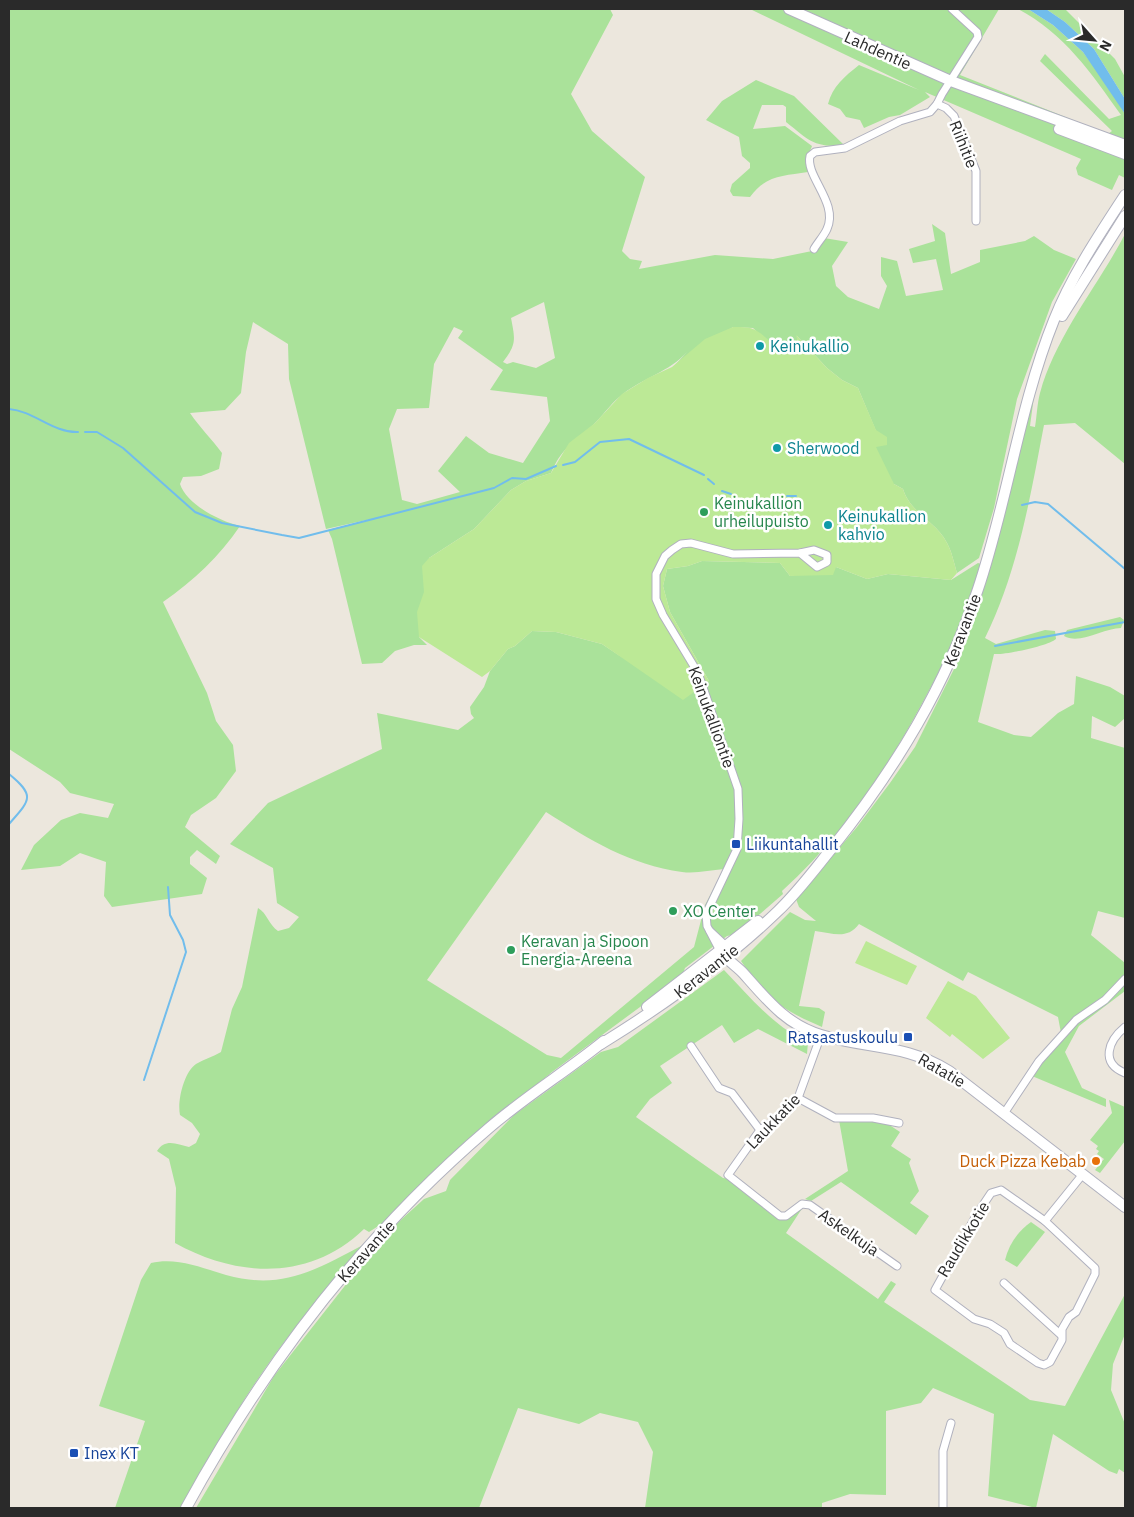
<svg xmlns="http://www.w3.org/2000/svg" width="1134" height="1517" font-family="'IBM Plex Sans',sans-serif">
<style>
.green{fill:#aae29a;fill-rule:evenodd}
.pitch{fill:#bce996}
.water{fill:#71bdec}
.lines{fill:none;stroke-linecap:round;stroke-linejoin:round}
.stream{stroke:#71bdec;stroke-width:2}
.street-casing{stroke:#b0b1be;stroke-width:9}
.secondary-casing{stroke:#b0b1be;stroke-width:12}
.street{stroke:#fff;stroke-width:7}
.secondary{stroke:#fff;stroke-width:10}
.culture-dot{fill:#0f9aa8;stroke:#fff;stroke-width:2}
.leisure-dot{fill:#2e9e5b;stroke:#fff;stroke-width:2}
.transit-dot{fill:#1a4fb4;stroke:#fff;stroke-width:2}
.food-dot{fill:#e8710a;stroke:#fff;stroke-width:2}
.labels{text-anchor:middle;stroke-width:5;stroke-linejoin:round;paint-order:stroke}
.street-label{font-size:16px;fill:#2a2a2a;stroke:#fff}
.culture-label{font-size:16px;fill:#0d838f;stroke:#fff;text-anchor:start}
.leisure-label{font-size:16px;fill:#27864d;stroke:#fff;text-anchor:start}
.transit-label{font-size:16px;fill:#164399;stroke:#fff;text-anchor:start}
.food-label{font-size:16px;fill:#c56008;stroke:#fff;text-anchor:end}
</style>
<rect width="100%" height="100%" fill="#ece7dd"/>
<g class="green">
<path d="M9 9H610L613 15 571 94 592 131 645 177 622 251 630 259 642 261 639 269 715 255 773 259 812 251 824 238 848 242 832 266 836 286 848 297 879 309 887 286 881 276V257L897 261 906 296 943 290 936 259 913 263 909 249 935 241 932 224 945 233 951 274 980 262V250L1025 241 1034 236 1054 250 1076 259 1052 302 1017 399 994 508 979 558 957 573C954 563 952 552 947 543 936 521 911 514 903 489L894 484 884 485 875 447 876 431 858 388 842 380 827 368 797 336 799 347 792 349 771 345 753 328 733 327 668 373 687 352C669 372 643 378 623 394 612 402 605 413 596 422 577 442 564 443 551 473L526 481 511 490 474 529 429 558 431 566 419 637 427 645H414L395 651 382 663 362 664 332 539 328 530 371 519 326 529 289 379 288 344 253 322 246 352 241 393 225 410 190 413C200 428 212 439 222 453L219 469 201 476 183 477 180 484C187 505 220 521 240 526 220 556 193 581 163 602L207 693 216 721 233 745 236 771 216 798 191 815 185 827 220 856 216 864 197 850 190 857V864L207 878 202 894 112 907 104 896 106 862 80 853 60 866 21 870 34 845 61 820 80 813 108 818 114 804 70 793 60 782 9 749ZM544 302 555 358 536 368 513 362 507 364 503 362C517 344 515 339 511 318ZM454 327 463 331 458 338 503 370 490 390 547 397 550 421 523 463 489 453 466 436 438 471 460 492 417 504 402 500 389 429 397 409 429 408 434 364Z"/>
<path d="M750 9H999L960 75 1108 134 1112 131 1040 61 1045 54 1109 119 1121 115C1092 74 1064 33 1018 9H1028L1053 25 1083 52 1109 87 1125 114V178L1119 175 1112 190 1078 175 1076 168 1081 159 925 92 930 97 900 115 889 117 864 128 860 120 846 117 840 109 828 104C832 87 845 76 859 65L919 90Z"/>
<path d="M1046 9H1065L1115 59 1125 77V99L1094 49 1065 22Z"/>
<path d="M756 80 794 96 845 146C813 147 810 141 786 122V107L783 105H762L753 129 785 126 812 146 806 161 808 172C783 176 766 175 750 197L733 196 730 191 732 184 750 168V163L742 156 739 137 706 120 722 101Z"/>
<path d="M1125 234V464L1075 423 1044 425C1030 498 1018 571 985 638L996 644 1045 630 1055 631 1056 639C1048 646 1005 655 994 654L978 722 1014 735 1031 737 1058 713 1074 704 1076 676 1110 687 1125 696V718L1115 727 1092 716 1091 738 1125 748V918L1098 911 1091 935 1125 963V977L1104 999 1061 1033 1058 1017 968 972 963 981 859 924C847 940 833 933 815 931L799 1006 819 1008 825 1012 822 1027C780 1009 767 999 741 961L790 912 805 920 816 921 799 907 796 899 857 827 890 783 915 747 962 653 994 552 1034 396 1030 426 1035 427C1037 416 1037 404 1040 393 1056 335 1098 286 1125 234Z"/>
<path d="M702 561 780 563 790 576 836 567 867 579 888 574 951 580 978 563 981 564C973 588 966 612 957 636 948 658 935 679 924 700 886 771 842 837 782 891L783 894 737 934 727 936 685 968 682 976 552 1072 465 1145 383 1223 369 1232 364 1229C310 1281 238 1278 175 1243L176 1188 169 1159 157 1151C165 1138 177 1144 189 1147L196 1143 200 1134 192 1123 180 1115C177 1101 184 1072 196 1064 204 1059 213 1057 221 1052L232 1009 242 987 258 908C267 913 269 925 278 931L289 928 299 917 277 903 273 868 230 844 268 803 382 749 377 713 458 730 474 718 471 714 470 707 484 687 490 671 508 649 515 646 532 631 556 632 602 644 620 656 709 681 670 612 663 586 667 569 688 566ZM546 812C590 840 630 865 682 872 696 874 710 870 724 869L705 905 694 947 561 1058 547 1055 427 980Z"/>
<path d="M1120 617 1124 620 1121 628C1104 628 1080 645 1064 636L1067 630Z"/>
<path d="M724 970C750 997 774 1027 808 1042L807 1054 758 1029 734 1043 722 1025 660 1066 672 1083 650 1099 636 1117 723 1178 730 1179 783 1218 803 1207 786 1233 878 1299 891 1281 896 1284 884 1302 1030 1400 1065 1406 1125 1294V1334L1113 1364 1111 1390 1125 1424V1473L1119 1469 1117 1474 1109 1471 1053 1434 1036 1508 988 1496 994 1414 933 1388 921 1403 886 1411V1495L850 1494 822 1503V1508H645L653 1452 638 1422 600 1413 579 1424 518 1408 479 1508H196L274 1376 366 1259 393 1227 424 1199 446 1191 450 1180 514 1115 601 1052 618 1047Z"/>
<path d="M1125 981V991L1079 1026 1065 1052 1082 1088 1106 1099V1107L1032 1076C1054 1038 1092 1010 1125 981Z"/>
<path d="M1109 1100 1125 1107V1141L1100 1173 1095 1170 1104 1159 1097 1154 1099 1151 1096 1149 1098 1146 1090 1140 1112 1113Z"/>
<path d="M839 1120 885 1122 900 1132 891 1146 911 1159 909 1163 919 1191 910 1203 929 1216 916 1235 841 1182 811 1201 805 1199 848 1171Z"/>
<path d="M1031 1222 1045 1232 1017 1267 1005 1260C1009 1244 1018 1231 1031 1222Z"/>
<path d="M365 1244C343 1270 320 1296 299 1323 253 1380 216 1444 181 1508H115L145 1421 99 1406 141 1280 151 1263C177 1257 202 1268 226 1275 283 1291 317 1269 365 1244Z"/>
</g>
<g class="pitch">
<path d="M733 327C739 327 748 327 753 329 770 336 774 355 799 347L796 335 827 368 842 380 858 388 876 430 887 437V445L876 447 894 484 903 489C911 514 936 521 947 543 952 552 954 563 957 573L951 580 888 574 867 579 836 567 833 575 790 576 780 563 702 561 688 566 667 569 663 586 670 612 709 681 683 700 602 644 556 632 532 631 515 646 508 649 490 671 482 677 419 637 417 612 424 592 422 566 429 558 474 529 511 490 526 481 551 473 569 443 595 423 622 394 648 378 672 367 705 339Z"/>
<path d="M866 941 917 966 907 985 855 963Z"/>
<path d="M948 981 976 996 1010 1038 983 1059 952 1034 950 1037 926 1018Z"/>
</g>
<path class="water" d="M1028 9H1046L1065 22 1094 49 1125 99V114L1083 52 1053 25Z"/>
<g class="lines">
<g class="stream">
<path d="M9 409C34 411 53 433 78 432"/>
<path d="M85 432H97L123 448 195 512 222 523 282 535 299 538 494 488 512 478 526 479 556 466"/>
<path d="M563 465 575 462 600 442 629 439 704 475"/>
<path d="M708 479 714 484"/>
<path d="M722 491 731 494"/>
<path d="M787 496H796"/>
<path d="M1022 505 1035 502 1048 504 1125 569"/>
<path d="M995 646 1125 622"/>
<path d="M9 774C36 796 30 800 9 824"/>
<path d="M144 1080 186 952 183 940 170 915 168 887"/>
</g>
<defs>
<g id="street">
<path d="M937 104 946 108 954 116 976 171V221"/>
<path d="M814 249C818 242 824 236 827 229 839 203 805 176 810 156L815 152 845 148 900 121 930 112 937 104 942 94 978 37 977 32 952 9"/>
<path d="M710 931 726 946"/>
<path d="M720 951 707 926 706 914 737 849 739 819 738 789 698 673 663 615 656 599V574L665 556 672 550 681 544 691 543 733 554 800 553 814 550 827 555V562L817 567 800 553"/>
<path d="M1125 1027C1108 1041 1100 1063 1125 1073"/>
<path d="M821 1035 798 1098 777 1119 760 1130 728 1175 780 1216H786L802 1204 810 1205 897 1266"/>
<path d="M691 1046 719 1088 732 1093 760 1130"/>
<path d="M798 1098 835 1118H873L899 1123"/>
<path d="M1005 1112 1039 1061 1076 1020 1105 1000 1125 979"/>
<path d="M1001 1190 1045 1221 1095 1268V1274L1076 1312 1069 1317 1062 1329V1340L1050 1362 1044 1365 1038 1363 1010 1344 1004 1333 990 1324 974 1319 935 1290 977 1214 991 1193Z"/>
<path d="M1045 1221 1083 1174"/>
<path d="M1004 1283 1061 1335"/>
<path d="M943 1508V1451L951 1423"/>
</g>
<g id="secondary">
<path d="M789 9 951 81 1125 145"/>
<path d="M1059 129 1125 154"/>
<path d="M1062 316 1125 216"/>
<path d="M722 953C729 962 738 967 744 974 767 1000 787 1025 821 1035 867 1049 906 1044 949 1071L1125 1207"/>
<path d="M647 1007 758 921"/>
<path d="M601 1044C664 1005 725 962 778 911 798 892 815 869 832 848 896 768 946 686 978 589 1008 500 1019 407 1054 320 1072 275 1099 235 1125 195"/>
<path d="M186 1508C264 1365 365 1234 489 1128 526 1096 567 1071 604 1041"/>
</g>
</defs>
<use href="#street" class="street-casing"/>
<use href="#secondary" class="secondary-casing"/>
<use href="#street" class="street"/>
<use href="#secondary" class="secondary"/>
</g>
<g class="culture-dot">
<circle cx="760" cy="346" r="5"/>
<circle cx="777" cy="448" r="5"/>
<circle cx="828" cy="525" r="5"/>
</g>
<g class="leisure-dot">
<circle cx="704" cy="512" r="5"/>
<circle cx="673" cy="911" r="5"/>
<circle cx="511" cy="950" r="5"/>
</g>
<g class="transit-dot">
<rect x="731" y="839" width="10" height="10" rx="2.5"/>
<rect x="903" y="1032" width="10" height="10" rx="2.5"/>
<rect x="69" y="1448" width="10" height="10" rx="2.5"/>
</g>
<circle class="food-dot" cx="1096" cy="1161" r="5"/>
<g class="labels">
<g class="street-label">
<text transform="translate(878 50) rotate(24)" y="6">Lahdentie</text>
<text transform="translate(964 144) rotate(68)" y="6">Riihitie</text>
<text transform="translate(962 630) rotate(-69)" y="6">Keravantie</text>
<text transform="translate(712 717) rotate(70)" y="6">Keinukalliontie</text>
<text transform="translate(706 971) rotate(-38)" y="6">Keravantie</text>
<text transform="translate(942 1070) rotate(30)" y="6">Ratatie</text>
<text transform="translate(773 1121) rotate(-46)" y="6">Laukkatie</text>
<text transform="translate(849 1232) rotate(35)" y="6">Askelkuja</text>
<text transform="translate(963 1239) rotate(-59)" y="6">Raudikkotie</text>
<text transform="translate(366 1251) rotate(-48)" y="6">Keravantie</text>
</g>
<g class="culture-label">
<text x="770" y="352">Keinukallio</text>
<text x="787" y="454">Sherwood</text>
<text x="838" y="522">Keinukallion<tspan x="838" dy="18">kahvio</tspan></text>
</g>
<g class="leisure-label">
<text x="714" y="509">Keinukallion<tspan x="714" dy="18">urheilupuisto</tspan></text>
<text x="683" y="917">XO Center</text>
<text x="521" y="947">Keravan ja Sipoon<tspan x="521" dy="18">Energia-Areena</tspan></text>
</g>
<g class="transit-label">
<text x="746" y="850">Liikuntahallit</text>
<text x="898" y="1043" text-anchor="end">Ratsastuskoulu</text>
<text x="84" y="1459">Inex KT</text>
</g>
<g class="food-label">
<text x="1086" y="1167">Duck Pizza Kebab</text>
</g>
</g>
<rect width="1134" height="1517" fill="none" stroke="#2a2a2a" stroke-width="20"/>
<g transform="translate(1094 40) rotate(117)" stroke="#ffffff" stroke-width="4" paint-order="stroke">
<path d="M0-4L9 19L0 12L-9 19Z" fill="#2a2a2a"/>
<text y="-8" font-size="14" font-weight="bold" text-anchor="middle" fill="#2a2a2a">N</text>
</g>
</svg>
